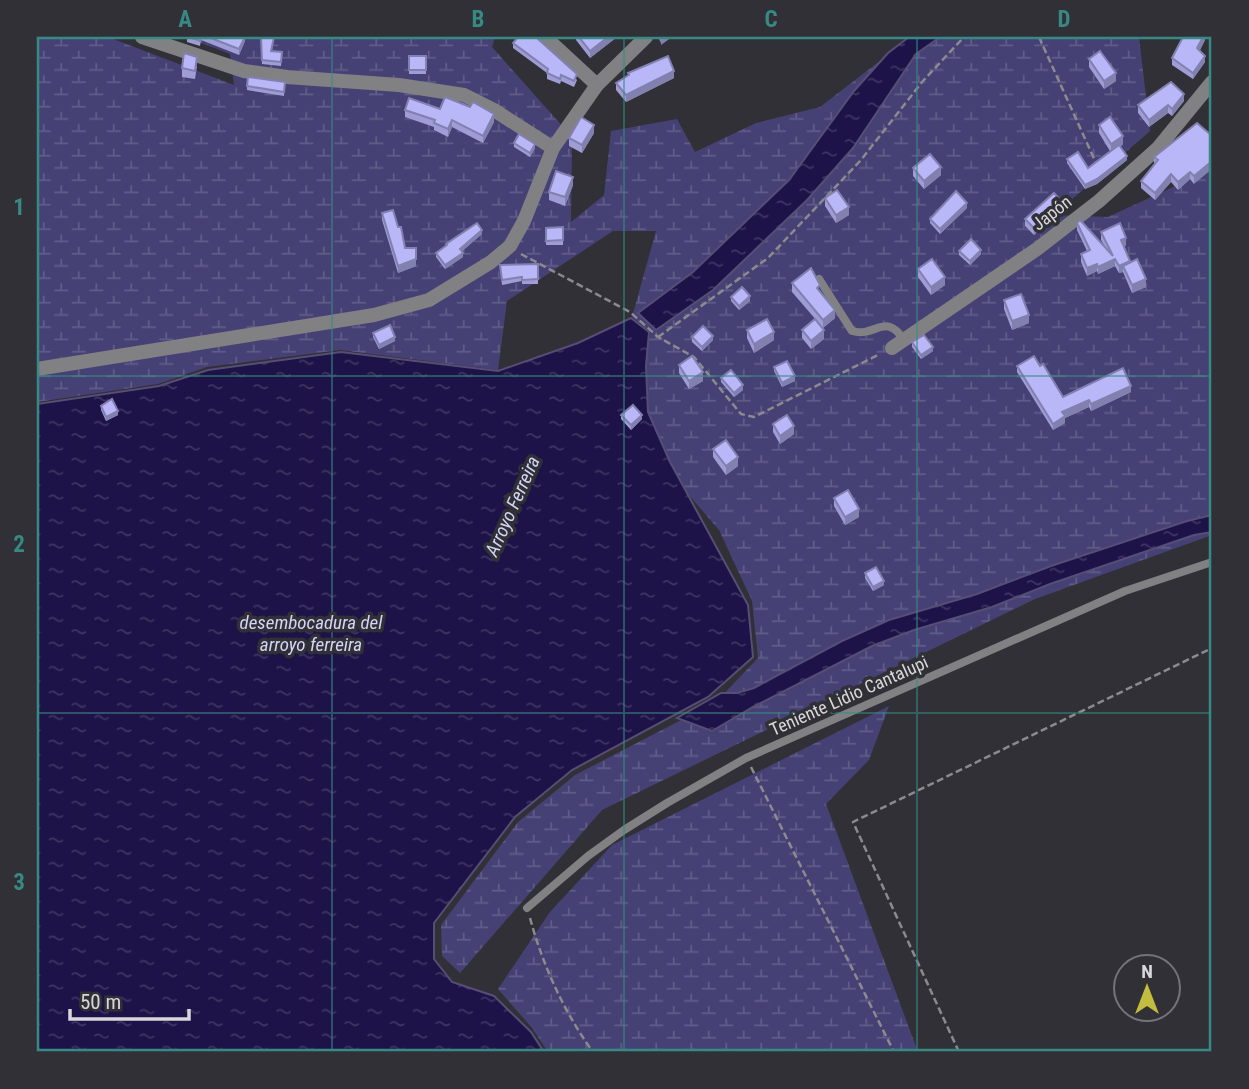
<svg xmlns="http://www.w3.org/2000/svg" width="1249" height="1089" font-family="'Roboto Condensed',sans-serif">
<style>
.wetland{fill:url(#wetland-marsh)}
.water{fill:url(#water-ripples);stroke:#564e74;stroke-width:2}
.lines{fill:none;stroke-linecap:round;stroke-linejoin:round}
.path{stroke:#8a8a8f;stroke-width:2.5;stroke-dasharray:7 3.5;stroke-linecap:butt}
.lane{stroke:#818184;stroke-width:8}
.street{stroke:#818184;stroke-width:14}
.wall{fill:#a09dd6}
.shaded-wall{fill:#8280ae}
.building{fill:#bab7f9;stroke:#8280ae;stroke-width:2}
.grid{fill:none;stroke:#378a84;stroke-width:2;stroke-opacity:0.55}
.labels{text-anchor:middle;stroke-width:7;stroke-linejoin:round;paint-order:stroke}
.street-label{font-size:18px;fill:#d8d8db;stroke:#303036}
.water-label{font-size:19px;font-style:italic;fill:#d4d4f7;stroke:#303036}
.neatline{fill:none;stroke:#378a84;stroke-width:2.5}
.grid-label{font-size:23px;text-anchor:middle;font-weight:bold;fill:#378a84}
</style>
<defs>
<pattern id="wetland-marsh" width="20" height="14" patternUnits="userSpaceOnUse" patternTransform="scale(1.75)"><rect width="20" height="14" fill="#464175"/><path d="M1 5h8M5 5V1M11 12h8M15 12V8" fill="none" stroke="#605c88"/></pattern>
<pattern id="water-ripples" width="26" height="14" patternUnits="userSpaceOnUse" patternTransform="scale(1.75)"><rect width="26" height="14" fill="#1e1348"/><path d="M2 4q2-2 4 0t4 0M15 11q2-2 4 0t4 0" fill="none" stroke="#3e3562"/></pattern>
</defs>
<rect width="100%" height="100%" fill="#303036"/>
<g class="wetland">
<path d="M37 37H108L234 85 230 54 186 37H495L492 47 572 137 571 222 604 195 611 131 677 119 695 152 756 123 820 107 911 37H1139L1150 131 1054 215 1108 217 1212 169V535L1035 599 602 810 460 973 442 956 441 925 518 822 575 775 716 702 758 658 752 601 719 530 664 466 640 420V366L651 332 632 317 656 231H613L507 301 498 370 340 350 207 367 158 384 37 402Z"/>
<path d="M889 706 869 760 826 804 918 1052H548L532 1028 498 989 550 912 612 845Z"/>
</g>
<g class="water">
<path d="M909 37H940L916 54 853 148 807 200 713 290 656 330 638 313 693 272 789 180 854 91 888 53Z"/>
<path d="M631 318 649 332 646 366 648 412 670 462 748 605 753 657 708 697 572 770 515 817 434 923V959L452 982 494 996 531 1032 544 1052H37V404L159 386 208 370 341 352 498 371 578 343Z"/>
<path d="M1212 515V532L1194 535 1050 584 992 607 914 630 872 646 753 707 712 731 677 718 721 693H737L754 688 842 641 889 620 977 594 1051 566 1187 521Z"/>
</g>
<g class="lines">
<g class="path">
<path d="M1039 37 1096 163"/>
<path d="M521 254 630 312 658 337 694 357 741 414 754 417 878 355"/>
<path d="M658 337 768 258 861 160 922 82 964 37"/>
<path d="M751 767 894 1052"/>
<path d="M530 918C543 966 564 1012 593 1052"/>
<path d="M959 1052 853 822 1212 648"/>
</g>
<g class="lane">
<path d="M819 279 852 331C876 338 885 311 904 340"/>
<path d="M527 908 588 856 624 830 667 803 746 758 1125 591 1212 562"/>
</g>
<g class="street">
<path d="M142 37 244 71 287 77 399 85 464 95 494 110 553 148"/>
<path d="M545 37 597 85 646 37"/>
<path d="M892 348 1037 249 1099 201 1158 148 1212 82"/>
<path d="M37 369 374 315 429 300 491 262 510 246 524 221 553 148 597 85"/>
</g>
</g>
<g class="wall">
<path d="M187 37H245V41L239 55 201 40 200 46 187 42Z"/>
<path d="M261 37H274L272 51 282 52 281 66 262 64Z"/>
<path d="M576 37H617L590 58 576 40Z"/>
<path d="M1205 37V40L1200 50 1205 62 1193 79 1172 65V58Z"/>
<path d="M538 39 577 80 574 87 561 81 560 84 547 79V73L513 48V43Z"/>
<rect x="409" y="56" width="17" height="18"/>
<path d="M1089 59 1116 81 1104 89 1089 67Z"/>
<path d="M197 66 195 79 182 77V68Z"/>
<path d="M628 73 674 78 626 102 616 90V83L628 75Z"/>
<path d="M285 82 284 96 247 90V86Z"/>
<path d="M1184 101 1172 116 1168 113 1149 127 1138 113V105Z"/>
<path d="M440 109 494 122 483 143 452 127 448 137 434 130V127L405 117V110Z"/>
<path d="M1197 123 1194 184 1190 179 1178 190 1171 182 1155 200 1141 188V181L1154 164V157Z"/>
<path d="M1099 125 1123 144 1120 147 1127 160 1097 184 1085 189 1067 163V159L1088 168 1110 151 1099 133Z"/>
<path d="M594 133 582 153 569 146V138Z"/>
<path d="M514 143 535 148 530 157 514 147Z"/>
<path d="M913 168 941 175 924 189 913 176Z"/>
<path d="M573 185 565 206 549 200V192Z"/>
<path d="M825 198 849 215 836 223 825 206Z"/>
<path d="M967 208 940 234 930 223V219Z"/>
<path d="M1062 209 1034 235 1025 226V219Z"/>
<path d="M382 213 405 248 416 266 398 273 382 220Z"/>
<path d="M1077 223 1105 247 1101 240V232L1126 245 1124 247 1130 262 1146 287 1132 293 1123 272 1119 273 1115 266 1098 274 1097 271 1087 276 1081 262V254L1087 251 1077 230Z"/>
<path d="M563 227V245H546V228Z"/>
<path d="M482 234 462 251 463 257 445 269 436 257V253L446 246V244Z"/>
<path d="M959 251 981 254 970 265 959 255Z"/>
<path d="M538 264V284H522V281L502 285 500 265Z"/>
<path d="M918 269 945 285 931 295 918 277Z"/>
<path d="M792 283 820 293 835 318 823 328 792 292Z"/>
<path d="M731 297 750 301 739 310 731 301Z"/>
<path d="M1004 300 1029 323 1012 330 1004 309Z"/>
<path d="M747 330 774 340 754 353 747 338Z"/>
<path d="M802 330 824 339 811 349 802 338Z"/>
<path d="M373 333 395 341 379 349 373 337Z"/>
<path d="M692 337 713 340 702 351 692 342Z"/>
<path d="M912 342 933 351 921 359 912 347Z"/>
<path d="M679 365 703 381 689 389 679 373Z"/>
<path d="M1017 366H1040L1063 397 1131 392 1091 411 1089 407 1065 418V423L1053 430 1017 372Z"/>
<path d="M774 367 795 381 782 387 774 371Z"/>
<path d="M721 378 743 390 734 397 721 382Z"/>
<path d="M101 406 118 415 106 421 101 410Z"/>
<path d="M621 415 642 419 631 430 621 419Z"/>
<path d="M773 424 794 434 780 444 773 432Z"/>
<path d="M713 449 738 466 726 475 713 457Z"/>
<path d="M834 498 859 517 845 525 834 506Z"/>
<path d="M865 573 884 585 873 591 865 578Z"/>
</g>
<g class="shaded-wall">
<path d="M245 37V41L239 55V49Z"/>
<path d="M608 37H617L590 58V51Z"/>
<path d="M667 37H672L661 45V41Z"/>
<path d="M1203 37H1205V40L1197 55V48Z"/>
<path d="M1205 56V62L1193 79V73Z"/>
<path d="M674 71V78L626 102V95Z"/>
<path d="M1116 73V81L1104 89V81Z"/>
<path d="M1184 94V101L1172 116V109Z"/>
<path d="M1168 105V113L1149 127V120Z"/>
<path d="M494 114V122L483 143V136Z"/>
<path d="M452 120V127L448 137V129Z"/>
<path d="M594 125V133L582 153V145Z"/>
<path d="M1123 136V144L1111 152V144Z"/>
<path d="M535 144V148L530 157V153Z"/>
<path d="M1127 156V160L1097 184 1085 189V185Z"/>
<path d="M1212 161V169L1194 184V176Z"/>
<path d="M941 167V175L924 189V181Z"/>
<path d="M1190 172V179L1178 190V182Z"/>
<path d="M1171 174V182L1155 200V193Z"/>
<path d="M573 177V185L565 206V197Z"/>
<path d="M1062 202V209L1034 235V228Z"/>
<path d="M967 203V208L940 234V229Z"/>
<path d="M849 207V215L836 223V215Z"/>
<path d="M482 230V234L460 253V249Z"/>
<path d="M1126 238V245L1121 248V240Z"/>
<path d="M981 250V254L970 265V261Z"/>
<path d="M463 253V257L445 269V265Z"/>
<path d="M416 259V266L398 273V266Z"/>
<path d="M1115 259V266L1098 274V267Z"/>
<path d="M1130 261V268L1123 266V272L1119 273V266Z"/>
<path d="M1097 264V271L1087 276V268Z"/>
<path d="M945 277V285L931 295V287Z"/>
<path d="M1146 279V287L1132 293V285Z"/>
<path d="M750 296V301L739 310V306Z"/>
<path d="M835 310V318L823 328V320Z"/>
<path d="M1029 315V323L1012 330V321Z"/>
<path d="M824 330V339L811 349V341Z"/>
<path d="M774 332V340L754 353V344Z"/>
<path d="M713 336V340L702 351V347Z"/>
<path d="M395 337V341L379 349V345Z"/>
<path d="M933 347V351L921 359V355Z"/>
<path d="M703 372V381L689 389V381Z"/>
<path d="M795 376V381L782 387V383Z"/>
<path d="M743 385V390L734 397V393Z"/>
<path d="M1131 386V392L1091 411V404Z"/>
<path d="M1089 400V407L1065 418V423L1053 430V424L1062 412Z"/>
<path d="M118 411V415L106 421V417Z"/>
<path d="M642 415V419L631 430V425Z"/>
<path d="M794 426V434L780 444V436Z"/>
<path d="M738 457V466L726 475V466Z"/>
<path d="M859 509V517L845 525V517Z"/>
<path d="M884 581V585L873 591V587Z"/>
</g>
<g class="building">
<path d="M189 37H201L200 41Z"/>
<path d="M208 37H245L239 49Z"/>
<path d="M261 37H274L271 51 282 52 281 62 262 60Z"/>
<path d="M518 37H538V39L577 74 574 81 561 75 560 79 547 73 548 69 513 43Z"/>
<path d="M579 37H608L590 51Z"/>
<path d="M659 37H667L661 41Z"/>
<path d="M1183 37H1203L1197 48 1205 56 1193 73 1172 58Z"/>
<path d="M1100 51 1116 73 1104 81 1089 59Z"/>
<path d="M184 53 197 57 195 71 182 68Z"/>
<rect x="409" y="56" width="17" height="14"/>
<path d="M668 56 674 71 626 95 616 83 629 75 628 73Z"/>
<path d="M248 77 285 82 284 92 247 86Z"/>
<path d="M1171 82 1184 94 1172 109 1168 105 1149 120 1138 105Z"/>
<path d="M445 97 470 107 473 102 494 114 483 136 452 120 448 129 434 123 435 120 405 110 409 98 440 109Z"/>
<path d="M581 117 594 125 582 145 569 138Z"/>
<path d="M1110 117 1123 136 1111 144 1099 125Z"/>
<path d="M1197 123 1212 136V161L1194 176 1190 172 1178 182 1171 174 1155 193 1141 181 1158 160 1154 157Z"/>
<path d="M519 134 535 144 530 153 514 143Z"/>
<path d="M1119 145 1127 156 1097 179 1085 185 1067 159 1078 152 1088 168Z"/>
<path d="M930 154 941 167 924 181 913 168Z"/>
<path d="M556 171 573 177 565 197 549 192Z"/>
<path d="M837 190 849 207 836 215 825 198Z"/>
<path d="M956 191 967 203 940 229 930 219Z"/>
<path d="M1054 193 1062 202 1034 228 1025 219Z"/>
<path d="M393 210 398 227H401L405 248H416V259L398 266 382 213Z"/>
<path d="M1080 220 1113 256 1101 232 1120 223 1126 238 1121 240 1130 261 1119 266 1115 259 1098 267 1097 264 1087 268 1081 254 1090 250 1077 223Z"/>
<path d="M477 223 482 230 460 249 463 253 445 265 436 253 447 245 446 244Z"/>
<path d="M563 227V240L546 241V228Z"/>
<path d="M971 239 981 250 970 261 959 251Z"/>
<path d="M932 259 945 277 931 287 918 269Z"/>
<path d="M1137 259 1146 279 1132 285 1123 266Z"/>
<path d="M538 264V279L522 280V277L502 280 500 265Z"/>
<path d="M811 268 820 285 817 288 835 310 823 320 792 283Z"/>
<path d="M742 287 750 296 739 306 731 297Z"/>
<path d="M1021 294 1029 315 1012 321 1004 300Z"/>
<path d="M767 319 774 332 754 344 747 330Z"/>
<path d="M815 319 824 330 811 341 802 330Z"/>
<path d="M390 325 395 337 379 345 373 333Z"/>
<path d="M703 326 713 336 702 347 692 337Z"/>
<path d="M924 335 933 347 921 355 912 342Z"/>
<path d="M692 356 703 372 689 381 679 365Z"/>
<path d="M1034 356 1040 366 1043 364 1063 397 1123 368 1131 386 1091 404 1089 400 1062 412 1065 416 1053 424 1017 366Z"/>
<path d="M787 361 795 376 782 383 774 367Z"/>
<path d="M731 370 743 385 734 393 721 378Z"/>
<path d="M112 399 118 411 106 417 101 406Z"/>
<path d="M633 405 642 415 631 425 621 415Z"/>
<path d="M787 415 794 426 780 436 773 424Z"/>
<path d="M726 440 738 457 726 466 713 449Z"/>
<path d="M848 490 859 509 845 517 834 498Z"/>
<path d="M876 567 884 581 873 587 865 573Z"/>
</g>
<path class="grid" d="M332 37V1052M624 37V1052M917 37V1052M37 376H1212M37 713H1212"/>
<g class="labels">
<g class="street-label">
<text transform="translate(1052 213) rotate(-38)" y="6">Japón</text>
<text transform="translate(849 696) rotate(-24)" y="6">Teniente Lidio Cantalupi</text>
</g>
<g class="water-label">
<text transform="translate(512 506) rotate(-66)" y="7">Arroyo Ferreira</text>
<text x="311" y="629">desembocadura del<tspan x="311" dy="22">arroyo ferreira</tspan></text>
</g>
</g>
<rect width="1249" height="1089" fill="none" stroke="#303036" stroke-width="77"/>
<g transform="translate(1147 988)"><circle r="33" fill="#303036" stroke="#737378" stroke-width="2"/>
<path d="M0-5L12 26L0 18L-12 26Z" fill="#c4bc3e"/>
<text y="-10" font-size="19" font-weight="bold" text-anchor="middle" fill="#d8d8db">N</text>
</g>
<path d="M70 1009v10h119v-10" fill="none" stroke="#d8d8db" stroke-width="3.5"/>
<text x="80" y="1009" font-size="21" fill="#d8d8db" stroke="#303036" stroke-width="5" paint-order="stroke">50 m</text>
<rect x="38" y="38" width="1172" height="1012" class="neatline"/>
<g class="grid-label">
<text x="185" y="27">A</text>
<text x="478" y="27">B</text>
<text x="771" y="27">C</text>
<text x="1064" y="27">D</text>
<text x="19" y="215">1</text>
<text x="19" y="552">2</text>
<text x="19" y="890">3</text>
</g>
</svg>
